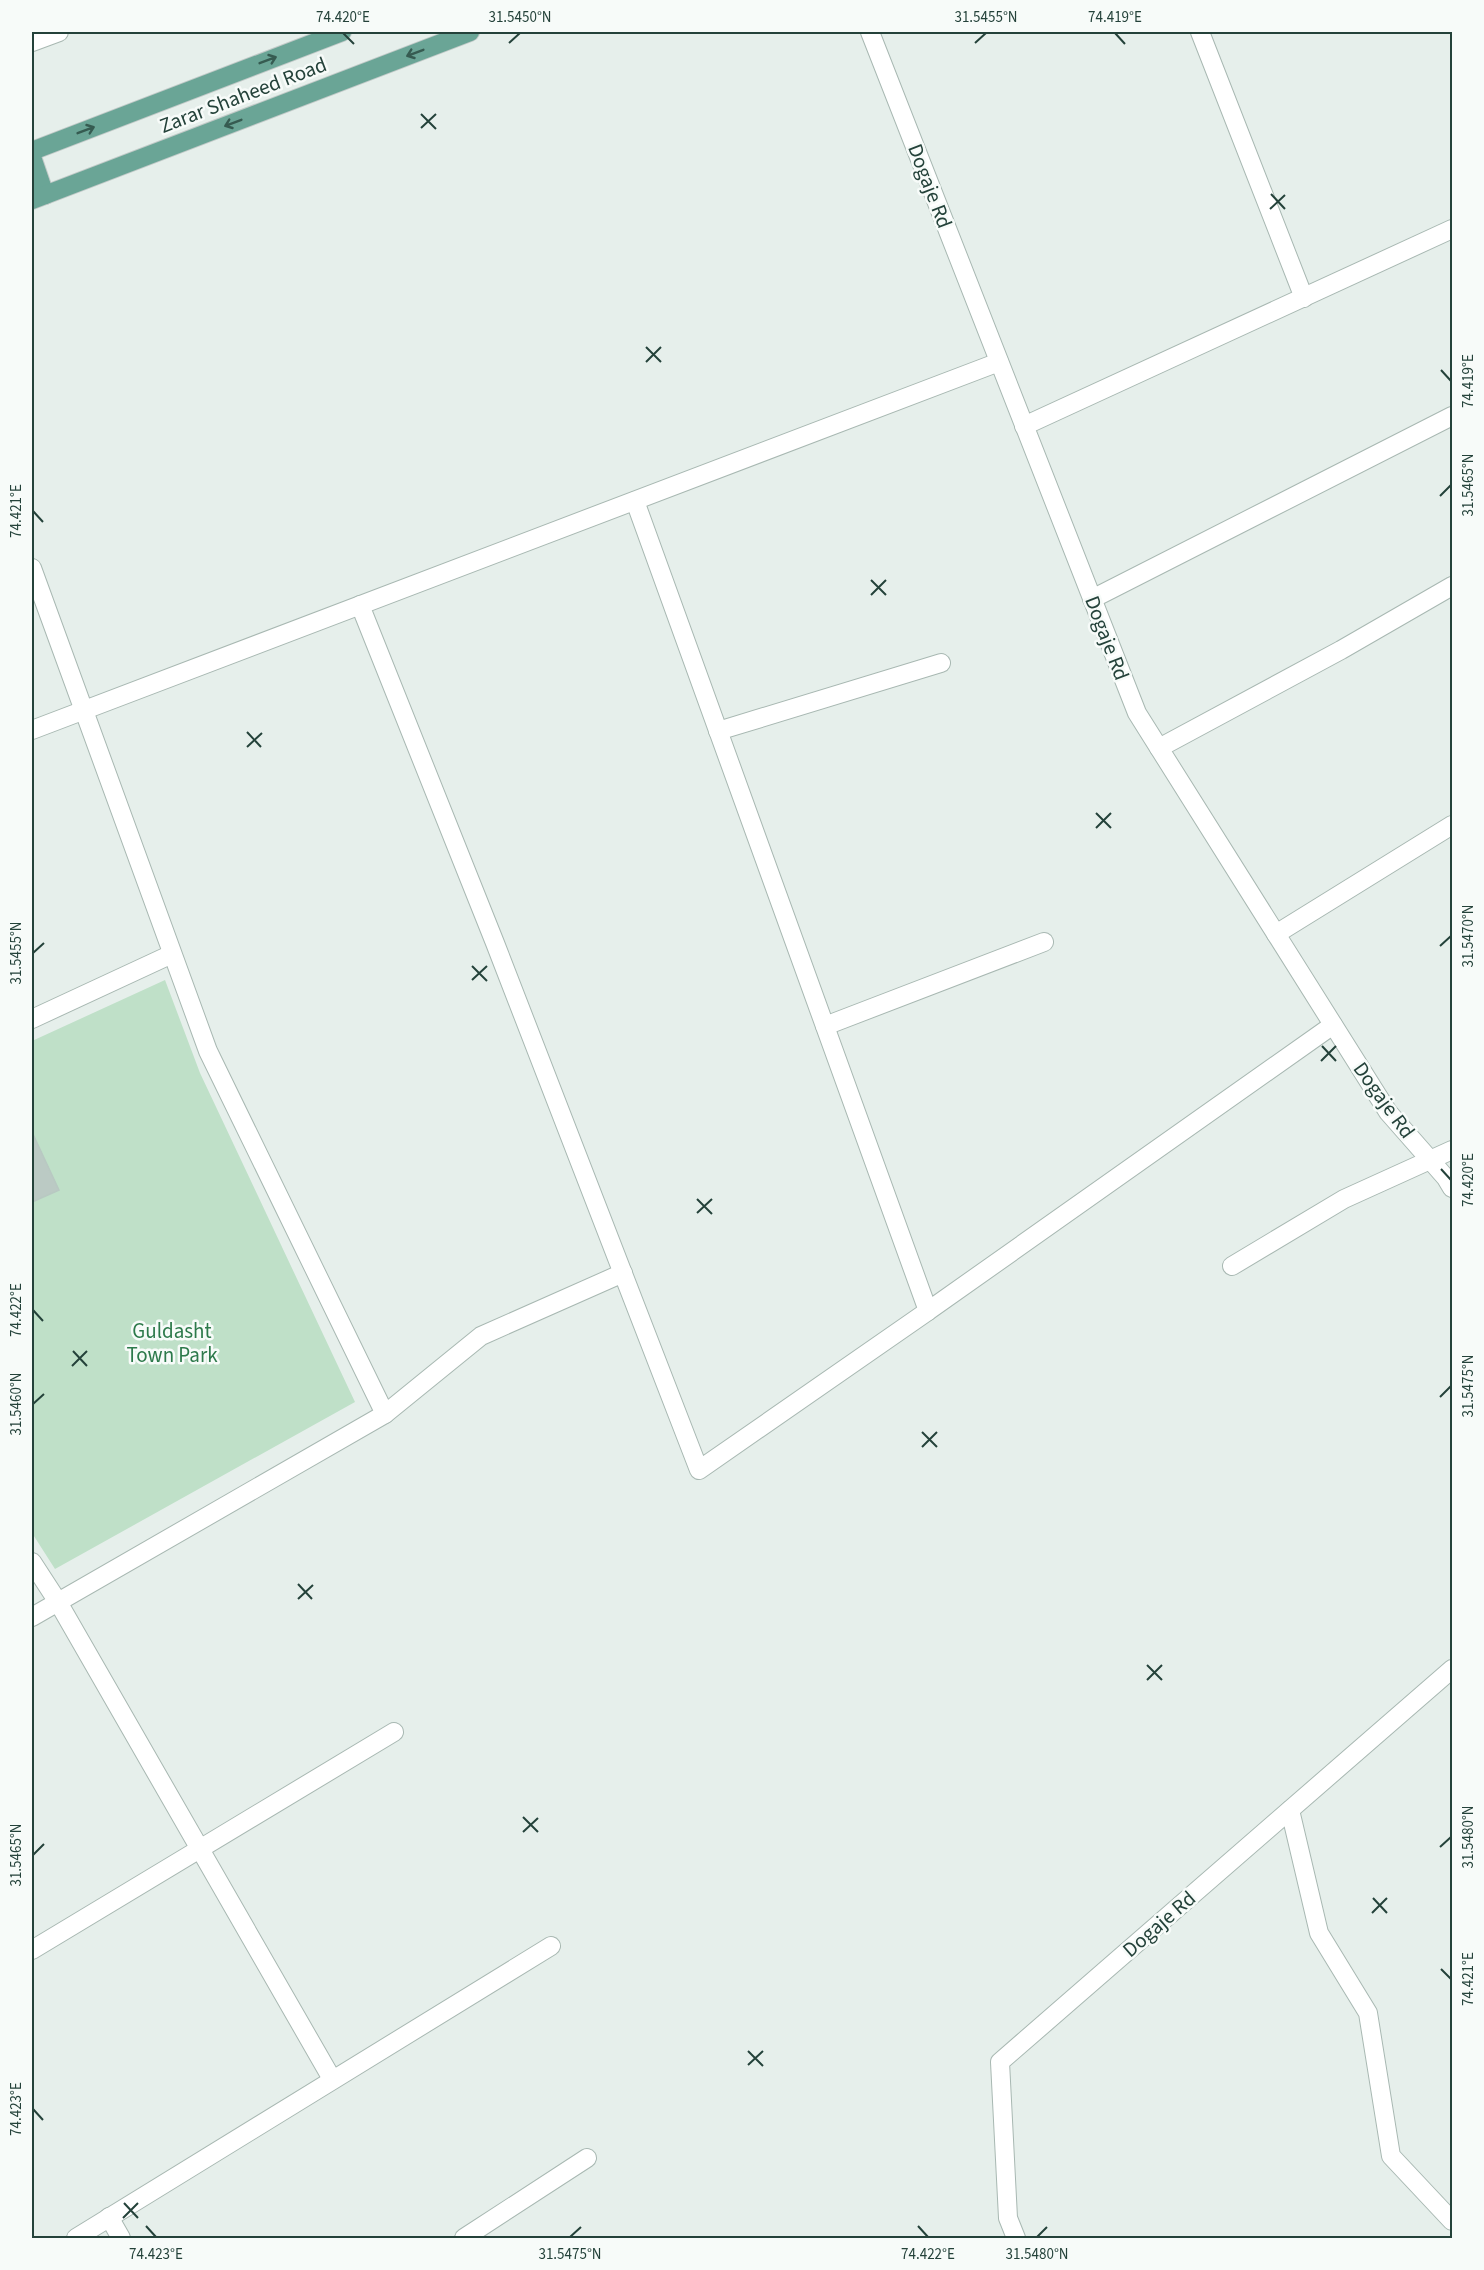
<svg xmlns="http://www.w3.org/2000/svg" width="1484" height="2270" font-family="'Source Sans 3',sans-serif">
<style>
.green{fill:#bfe0c8}
.building{fill:#bbcac4;stroke:#b8c9c2;stroke-width:1.5}
.lines{fill:none;stroke-linecap:round;stroke-linejoin:round}
.minor-casing{stroke:#a8b8b2;stroke-width:20}
.primary-casing{stroke:#c2cac8;stroke-width:20}
.minor{stroke:#fff;stroke-width:18}
.primary{stroke:#6aa596;stroke-width:18}
.oneway{stroke:#365b51}
.ticks{fill:none;stroke:#24423a;stroke-width:2}
.labels{text-anchor:middle;stroke-width:5;stroke-linejoin:round;paint-order:stroke}
.street-label{font-size:21px;fill:#24423a;stroke:#f7fbf9}
.park-label{font-size:21px;fill:#2d7a4b;stroke:#f7fbf9}
.neatline{fill:none;stroke:#24423a;stroke-width:2}
.ticks-label{font-size:15px;text-anchor:middle;fill:#24423a}
</style>
<rect width="100%" height="100%" fill="#e6efeb"/>
<path class="green" d="M165 980 200 1073 355 1402 55 1569 32 1533V1041Z"/>
<path class="building" d="M32 1132 59 1190 32 1202Z"/>
<g class="lines">
<defs>
<g id="minor">
<path d="M870 32 1137 713 1388 1112 1446 1178 1452 1188"/>
<path d="M1200 32 1304 298"/>
<path d="M32 42 59 32"/>
<path d="M1024 426 1452 229"/>
<path d="M635 501 928 1311 1333 1025"/>
<path d="M32 568 208 1051 385 1414"/>
<path d="M1092 599 1452 416"/>
<path d="M360 605 495 943 699 1470 928 1311"/>
<path d="M32 730 999 362"/>
<path d="M718 731 941 663"/>
<path d="M1159 748 1341 650 1452 586"/>
<path d="M1276 934 1452 825"/>
<path d="M32 1019 172 954"/>
<path d="M825 1026 1044 942"/>
<path d="M1232 1266 1344 1199 1452 1150"/>
<path d="M32 1562 58 1602 332 2079"/>
<path d="M32 1617 385 1414 481 1336 623 1273"/>
<path d="M1290 1810 1319 1933 1368 2013 1391 2156 1452 2221"/>
<path d="M32 1950 394 1732"/>
<path d="M109 2217 121 2238"/>
<path d="M76 2238 551 1946"/>
<path d="M464 2238 587 2158"/>
<path d="M1016 2238 1008 2218 1000 2062 1452 1669"/>
</g>
<g id="primary">
<path d="M32 151 342 32"/>
<path d="M32 157 45 195"/>
<path d="M32 200 470 32"/>
</g>
</defs>
<use href="#minor" class="minor-casing"/>
<use href="#primary" class="primary-casing"/>
<use href="#minor" class="minor"/>
<use href="#primary" class="primary"/>
</g>
<defs><path id="oneway-shaft" d="M-6 0H5M1.5-3L5.5 0L1.5 3" fill="none" stroke-width="1.6" stroke-linecap="round" stroke-linejoin="round" transform="scale(1.5)"/></defs>
<g class="oneway">
<use href="#oneway-shaft" transform="translate(415 53) rotate(159)"/>
<use href="#oneway-shaft" transform="translate(268 60) rotate(-21)"/>
<use href="#oneway-shaft" transform="translate(233 123) rotate(159)"/>
<use href="#oneway-shaft" transform="translate(86 130) rotate(-21)"/>
</g>
<path class="ticks" d="M343 33 354 44M1115 33 1125 44M509 43 520 33M975 43 986 33M421 114 436 129M421 128 436 114M1271 194 1285 209M1270 209 1285 195M646 347 661 362M646 362 661 347M1441 370 1451 381M1440 496 1451 485M33 511 43 522M871 580 886 595M871 595 886 580M247 732 261 747M247 747 262 733M1096 813 1111 828M1096 828 1111 813M1440 946 1451 936M33 953 44 943M472 966 487 981M472 980 487 966M1322 1046 1336 1061M1321 1061 1336 1046M1441 1169 1451 1180M697 1199 712 1214M697 1213 712 1199M33 1310 43 1321M73 1351 87 1366M72 1366 87 1351M1440 1397 1451 1386M33 1404 44 1394M922 1432 937 1447M922 1447 937 1432M298 1584 312 1599M298 1599 313 1585M1147 1665 1162 1680M1147 1680 1162 1665M523 1817 538 1832M523 1832 538 1818M1440 1847 1451 1837M33 1855 44 1844M1373 1898 1387 1913M1372 1913 1387 1898M1441 1969 1451 1979M748 2051 763 2066M748 2065 763 2051M33 2109 43 2120M124 2203 138 2218M123 2218 138 2203M146 2226 156 2237M918 2226 928 2237M570 2237 581 2227M1037 2237 1047 2227"/>
<g class="labels">
<g class="street-label">
<text transform="translate(243 95) rotate(-21)" y="7">Zarar Shaheed Road</text>
<text transform="translate(930 186) rotate(69)" y="7">Dogaje Rd</text>
<text transform="translate(1107 638) rotate(69)" y="7">Dogaje Rd</text>
<text transform="translate(1384 1100) rotate(54)" y="7">Dogaje Rd</text>
<text transform="translate(1159 1924) rotate(-41)" y="7">Dogaje Rd</text>
</g>
<g class="park-label">
<text x="172" y="1338">Guldasht<tspan x="172" dy="24">Town Park</tspan></text>
</g>
</g>
<rect width="1484" height="2270" fill="none" stroke="#f7fbf9" stroke-width="66"/>
<rect x="33" y="33" width="1418" height="2204" class="neatline"/>
<g class="ticks-label">
<text x="343" y="22">74.420°E</text>
<text x="520" y="22">31.5450°N</text>
<text x="986" y="22">31.5455°N</text>
<text x="1115" y="22">74.419°E</text>
<text transform="translate(1468 381) rotate(-90)" y="5">74.419°E</text>
<text transform="translate(1468 485) rotate(-90)" y="5">31.5465°N</text>
<text transform="translate(16 511) rotate(-90)" y="5">74.421°E</text>
<text transform="translate(1468 936) rotate(-90)" y="5">31.5470°N</text>
<text transform="translate(16 953) rotate(-90)" y="5">31.5455°N</text>
<text transform="translate(1468 1180) rotate(-90)" y="5">74.420°E</text>
<text transform="translate(16 1310) rotate(-90)" y="5">74.422°E</text>
<text transform="translate(1468 1386) rotate(-90)" y="5">31.5475°N</text>
<text transform="translate(16 1404) rotate(-90)" y="5">31.5460°N</text>
<text transform="translate(1468 1837) rotate(-90)" y="5">31.5480°N</text>
<text transform="translate(16 1855) rotate(-90)" y="5">31.5465°N</text>
<text transform="translate(1468 1979) rotate(-90)" y="5">74.421°E</text>
<text transform="translate(16 2109) rotate(-90)" y="5">74.423°E</text>
<text x="156" y="2259">74.423°E</text>
<text x="570" y="2259">31.5475°N</text>
<text x="928" y="2259">74.422°E</text>
<text x="1037" y="2259">31.5480°N</text>
</g>
</svg>
